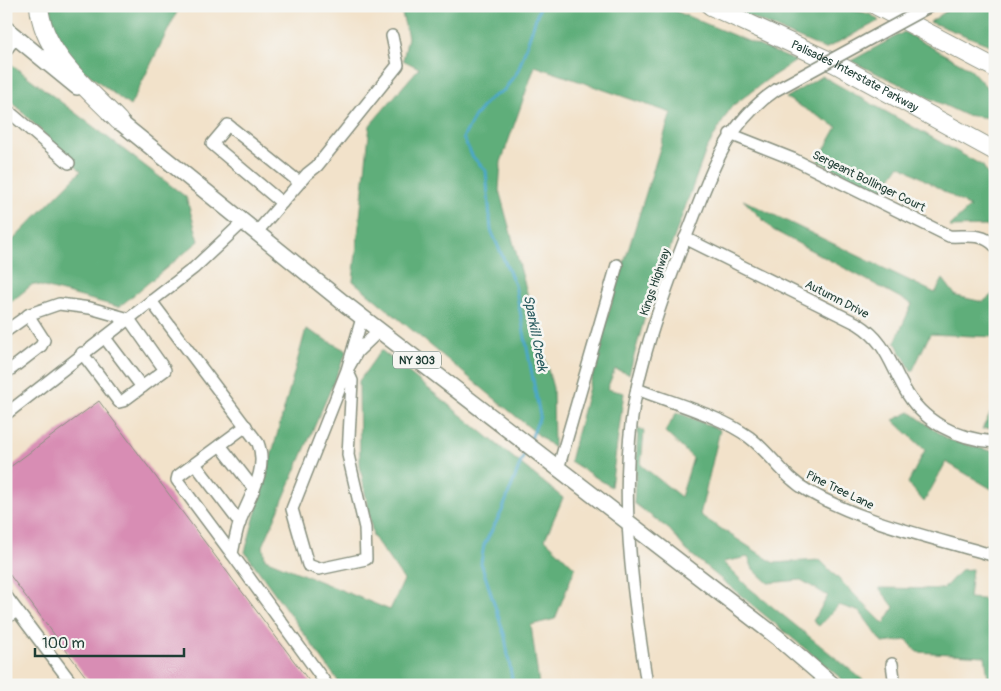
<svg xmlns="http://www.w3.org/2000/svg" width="1001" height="691" font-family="Pangolin,sans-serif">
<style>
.forest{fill:#5fae7a;stroke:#3f7657}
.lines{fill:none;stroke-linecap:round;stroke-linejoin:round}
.stream{stroke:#4ba7c9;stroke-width:3}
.building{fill:#d88db4}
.minor-casing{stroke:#88907f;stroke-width:14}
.major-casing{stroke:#88907f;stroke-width:18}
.highway-casing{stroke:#88907f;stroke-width:20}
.minor{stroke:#fff;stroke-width:11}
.major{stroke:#fff;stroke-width:15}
.highway{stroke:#fff;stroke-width:18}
.minor-bridge-casing{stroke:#88907f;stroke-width:14;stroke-linecap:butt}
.minor-bridge{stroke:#fff;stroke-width:11}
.labels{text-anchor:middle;stroke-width:5;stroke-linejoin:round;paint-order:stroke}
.shield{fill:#f6f6f2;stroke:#60746d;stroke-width:1}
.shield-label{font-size:11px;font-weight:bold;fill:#1f3d34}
.street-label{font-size:12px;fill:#1f3d34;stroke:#f6f6f2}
.water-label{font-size:14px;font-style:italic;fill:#2c5d61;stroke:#f6f6f2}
</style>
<rect width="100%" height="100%" fill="#f6f6f2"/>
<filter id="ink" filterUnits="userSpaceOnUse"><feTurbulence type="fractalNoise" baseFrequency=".02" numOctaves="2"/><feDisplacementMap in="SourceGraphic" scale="10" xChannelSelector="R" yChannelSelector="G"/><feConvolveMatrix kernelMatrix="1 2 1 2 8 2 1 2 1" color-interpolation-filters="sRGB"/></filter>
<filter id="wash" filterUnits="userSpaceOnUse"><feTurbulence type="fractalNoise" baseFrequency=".0096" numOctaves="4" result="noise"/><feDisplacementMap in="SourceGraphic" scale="20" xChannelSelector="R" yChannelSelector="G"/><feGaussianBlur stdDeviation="1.12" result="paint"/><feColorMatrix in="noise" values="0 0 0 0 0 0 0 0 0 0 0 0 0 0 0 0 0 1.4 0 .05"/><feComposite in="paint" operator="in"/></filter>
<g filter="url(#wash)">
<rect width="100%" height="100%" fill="#f2e2ca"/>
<g class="forest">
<path d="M44 6H180L130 106 61 53Z"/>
<path d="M400 6H663L796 61 768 79 731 107 706 150 644 320 629 374 615 369 607 389 624 393 611 487 570 461 606 321 671 113 535 66 501 162 499 190 553 388 554 448 353 281 370 125 419 68 403 60 408 37Z"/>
<path d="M724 6H797L802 13 828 6H840C851 14 867 8 879 21L825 49Z"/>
<path d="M954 6H995V47L930 22Z"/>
<path d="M904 32 969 68 995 96V111L990 118 965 115 851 61Z"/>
<path d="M7 61 186 197 199 241 119 307 33 284 6 306V247L81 171 6 96Z"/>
<path d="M822 76 983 166 995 187V237L987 226 949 227 970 207 900 165 881 192 818 161 837 127 786 98Z"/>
<path d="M743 200 935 293 943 279 956 296 983 302 995 292V337L930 334 912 372 895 342 912 304 773 230Z"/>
<path d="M306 329 347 351 263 546 265 559 390 610 404 580 373 536 360 465 359 381 381 350 563 498 545 539 575 568 555 619 531 625 539 685H341L245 552Z"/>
<path d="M995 405V428L982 429Z"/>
<path d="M677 412 720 430 700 515 774 563 820 560 884 624 894 607 879 588 943 589 961 570 972 569 969 598 993 600 988 625 995 635V685H989L985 656 917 652 907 640 883 643 860 612 839 605 819 626 813 621 828 596 801 580 768 583 753 569 748 557 723 562 748 587 869 685H849L686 550 670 530 634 503 638 429 644 431 641 465 681 497 693 458 665 432Z"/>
<path d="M910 412 949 440 995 452V491L946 462 924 502 908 483 925 450 893 420Z"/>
</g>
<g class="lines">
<g class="stream">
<path d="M530 441 540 416 515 285 491 230 486 171 473 157 463 138 475 116 489 99 504 90 518 71 540 6"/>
<path d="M513 685 505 637 481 563 484 545 502 511 526 449"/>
</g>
</g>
<g id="blocks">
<path class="building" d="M99 401 312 685H92L6 570V470Z"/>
</g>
</g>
<g filter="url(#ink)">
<use href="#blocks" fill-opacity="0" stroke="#88907f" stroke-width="1"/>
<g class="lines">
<defs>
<g id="minor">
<path d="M6 50 16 37"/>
<path d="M6 109 69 163"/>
<path d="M730 134 793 159 949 236C965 237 982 232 995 246"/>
<path d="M282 203 212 144 228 125 299 182"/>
<path d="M256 233 307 174 317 166 398 65 392 36"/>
<path d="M685 238 858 324C885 341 889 361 904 388 922 422 957 439 995 442"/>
<path d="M151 301 258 443C269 471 248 498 239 524 236 533 234 544 232 554L327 685"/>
<path d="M362 318 347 370 352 381 348 455 365 528 366 559 319 569 308 565 292 509 347 370 357 352 379 331"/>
<path d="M6 331 30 314 59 304 90 308 129 319 165 370 123 401 119 402 82 353"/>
<path d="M105 338 142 387"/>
<path d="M6 373 41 346 44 340 28 315"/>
<path d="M637 389C672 403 719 415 749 437 771 453 784 478 808 491 866 524 932 537 995 556"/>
<path d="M6 414 194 268 243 222"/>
<path d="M220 445 254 489"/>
<path d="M195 464 240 523"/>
<path d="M558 469 617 265"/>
<path d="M232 554 177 480 178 476 246 426"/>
<path d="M6 596 73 685"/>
<path d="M6 618 17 611"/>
<path d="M892 664 895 685"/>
<path d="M647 685C631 580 614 467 643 363 655 316 673 269 691 224 712 170 727 123 776 90"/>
</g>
<g id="major">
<path d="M6 29 77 87"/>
<path d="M110 114 345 304 777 637 833 685"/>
</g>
<g id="highway">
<path d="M39 6C43 55 88 88 119 121"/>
<path id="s1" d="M711 6 836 64 995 151"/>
<path d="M877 6 995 68"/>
</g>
</defs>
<use href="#minor" class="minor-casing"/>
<use href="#major" class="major-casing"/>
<use href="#highway" class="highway-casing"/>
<use href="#minor" class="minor"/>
<use href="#major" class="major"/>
<use href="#highway" class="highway"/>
<defs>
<path id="minor-bridge" d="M776 90 930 6"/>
</defs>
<use href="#minor-bridge" class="minor-bridge-casing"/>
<use href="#minor-bridge" class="minor-bridge"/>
</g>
</g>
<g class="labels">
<rect class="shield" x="393" y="351.5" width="48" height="17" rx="4"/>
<g class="shield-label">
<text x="417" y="364">NY 303</text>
</g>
<g class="street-label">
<text dy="4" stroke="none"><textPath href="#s1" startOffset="160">Palisades Interstate Parkway</textPath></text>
<text transform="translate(869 181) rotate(26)" y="4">Sergeant Bollinger Court</text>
<text transform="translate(655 282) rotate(-71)" y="4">Kings Highway</text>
<text transform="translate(837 299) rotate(27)" y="4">Autumn Drive</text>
<text transform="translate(840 490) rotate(26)" y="4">Pine Tree Lane</text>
</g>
<g class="water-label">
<text transform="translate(536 333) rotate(79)" y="5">Sparkill Creek</text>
</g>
</g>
<rect width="1001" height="691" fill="none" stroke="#f6f6f2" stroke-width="25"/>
<path d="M35 648v8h149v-8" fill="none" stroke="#1f3d34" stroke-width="2.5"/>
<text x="42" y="648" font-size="15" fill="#1f3d34" stroke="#f6f6f2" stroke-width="4" paint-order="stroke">100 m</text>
</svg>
